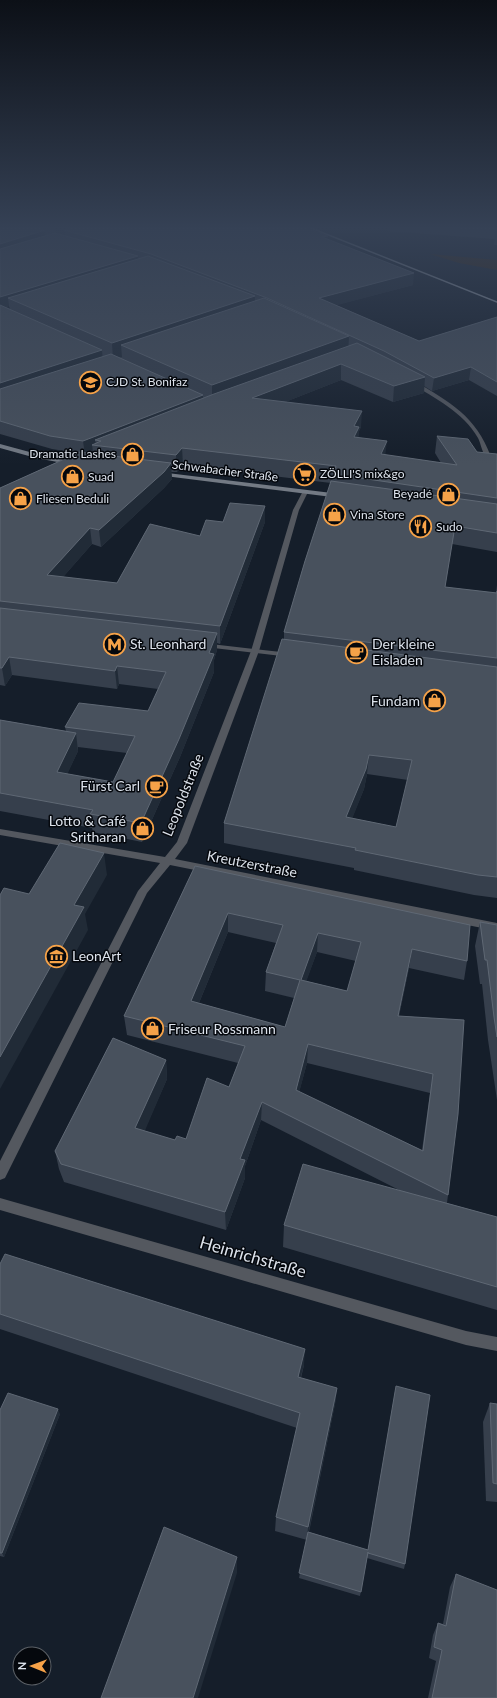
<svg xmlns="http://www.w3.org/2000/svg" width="497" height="1698" font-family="Lato,sans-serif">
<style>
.green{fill:#392106}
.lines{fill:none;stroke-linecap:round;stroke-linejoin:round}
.pedestrian{fill:#54585f;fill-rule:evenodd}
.minor{fill:#54585f;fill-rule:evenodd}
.secondary{fill:#737a84;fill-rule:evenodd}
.rail{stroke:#9fa6b0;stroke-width:1.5}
.wall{fill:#363f4c;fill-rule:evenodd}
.shaded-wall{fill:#212b37}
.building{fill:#48515d;stroke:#5f6874;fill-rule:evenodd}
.labels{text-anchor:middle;stroke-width:3;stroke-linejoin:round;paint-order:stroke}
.far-poi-label{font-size:12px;fill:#dde3ec;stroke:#05080d;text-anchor:start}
.far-street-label{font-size:12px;fill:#dde3ec;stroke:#05080d}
.poi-label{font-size:14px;fill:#dde3ec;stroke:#05080d;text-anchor:start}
.street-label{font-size:14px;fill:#dde3ec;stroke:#05080d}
.near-street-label{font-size:17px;fill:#dde3ec;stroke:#05080d}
</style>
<rect width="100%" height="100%" fill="#151e2a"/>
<path class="green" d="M430 254 497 260V270L459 263Z"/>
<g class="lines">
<path class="pedestrian" d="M202 643 290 653 294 655 290 657 205 647 201 645Z"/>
<g class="minor">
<path d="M410 381H414C450 402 476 416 491 457L490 458H486C482 452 481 444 478 438 463 412 435 398 410 383Z"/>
<path d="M303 491 308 492 299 510 259 651 187 843 175 859 497 923V931L170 865 147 893 5 1178 0 1180V1161L138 891 160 863 0 835V829L165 857 177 842 251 651 293 510Z"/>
<path d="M0 1198 466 1331 497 1337V1351L466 1345 0 1210Z"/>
</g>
<g class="secondary">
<path d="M0 444 37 454 74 461 77 463 74 465 36 458 0 448Z"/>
<path d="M159 472 340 494 343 496 340 498 157 475V473Z"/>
</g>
<path class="rail" d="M311 228 497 302"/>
</g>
<g class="wall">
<path d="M0 228H306L328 236 327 240 413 285 336 305 419 341 497 317V396L469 380 432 391 424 386V393L393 402 341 380 285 402 361 427 359 431 358 438 386 455 441 463 435 453 437 436 477 452 497 454V552L452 544 445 587 496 593 497 585V898L474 895 354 870V868L224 843V823L284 639V632L331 483 183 465 177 472H171L172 479 164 488 101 547 92 544 63 577 117 583 200 536 223 522H265L220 644 217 643V650L214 660V672L180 757 142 842 93 832 92 828 0 811V720L66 731 65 727 148 711 158 689 119 684 117 689 12 675 5 686 0 685V488L77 453 52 449 0 434ZM9 306 10 309 6 307ZM78 747 127 753 113 782 67 774 78 751ZM367 774 408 780 396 827 352 818 364 789Z"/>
<path d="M387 228H497V245H494L495 239 387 231Z"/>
<path d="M195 866 467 961 464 980 409 968 399 1016 464 1020 448 1195 447 1203 497 1217V1310L283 1247 284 1225 399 1190 261 1120 245 1166V1178L226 1230 64 1182 59 1169 55 1151 166 1060 167 1079 144 1131 175 1140 186 1139 229 1087 238 1063 127 1035 124 1016ZM228 932 276 943 266 972 265 991 294 998 285 1027 199 1003ZM317 952 356 961 347 991 306 981ZM307 1063 430 1093 422 1150 299 1092Z"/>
<path d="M480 922 497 925V1100L488 1040 482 984H480L475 946Z"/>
<path d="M0 1264 304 1365 301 1378 337 1388 335 1404 309 1532 368 1550 395 1392 405 1564 404 1569 367 1558 360 1596 299 1578 307 1540 275 1531 276 1517 297 1428 0 1329Z"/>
<path d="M490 1403 497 1404V1502L486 1501 483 1422Z"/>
<path d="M0 1410 60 1414 4 1557 0 1556Z"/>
<path d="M456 1574 497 1698H428L436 1661 429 1658 433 1635 438 1623 443 1624 450 1587Z"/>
</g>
<g class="shaded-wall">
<path d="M55 228H90L64 230 65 235 56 237Z"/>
<path d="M45 230 46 241 0 255V244Z"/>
<path d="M328 236 327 247 322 237Z"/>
<path d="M138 256 139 267 8 298 9 306 0 309V297Z"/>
<path d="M414 273 413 285 319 310V298Z"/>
<path d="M255 296V312L121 345 122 357 113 359 112 343Z"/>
<path d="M349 336 348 355 212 404V385Z"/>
<path d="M102 350 103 363 0 396V383Z"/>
<path d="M341 364V380L252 415V398Z"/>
<path d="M471 367 469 380 432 391 434 378Z"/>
<path d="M425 377 424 393 393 402 394 386Z"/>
<path d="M203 395V408L101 441 95 440 96 446 92 445 93 452 85 455 83 441Z"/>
<path d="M362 411 361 427 359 431 358 444 353 454 354 426Z"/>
<path d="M387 441 385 458 381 454Z"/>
<path d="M182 448 183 465 177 472 176 455Z"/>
<path d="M171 463 172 479 164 488 101 547 99 530Z"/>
<path d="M265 506V522L220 644V626Z"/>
<path d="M90 528 92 544 50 592 47 575Z"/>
<path d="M217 633V650L214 660V672L180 757 142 842 141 823Z"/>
<path d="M9 657 12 675 5 686 2 668Z"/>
<path d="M117 666 119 684 117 689 115 671Z"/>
<path d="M76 733 78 751 60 790 57 772Z"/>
<path d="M369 755 367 774 364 789 345 837 346 817Z"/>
<path d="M104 853 107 875 85 914 88 930 0 1089V1057L74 905Z"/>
<path d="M228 913V932L192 1020 191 1001Z"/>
<path d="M318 933 317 952 300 999 301 980Z"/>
<path d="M412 949 409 968 395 1035 398 1016Z"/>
<path d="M308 1044 307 1063 295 1108 296 1090Z"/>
<path d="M166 1060 167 1079 138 1147 135 1128Z"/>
<path d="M262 1102 261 1120 245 1166V1178L226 1230 225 1212 240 1159Z"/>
<path d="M305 1349 304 1365 296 1393 298 1377Z"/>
<path d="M337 1388 335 1404 307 1540 308 1527Z"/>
<path d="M58 1409 60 1414 4 1557 2 1553Z"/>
<path d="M237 1557V1573L198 1698H193Z"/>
</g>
<g class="building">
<path d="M0 228H35L45 230 0 244Z"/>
<path d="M73 228H306L328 236 322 237 414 273 319 298 419 341 497 317V382L471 367 434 378 384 351 267 298 151 254 64 230Z"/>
<path d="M460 228H497V230Z"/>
<path d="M55 233 138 256 0 297V249Z"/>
<path d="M148 256 255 296 112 343 8 298Z"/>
<path d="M264 298 349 336 212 385 121 345Z"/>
<path d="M0 305 102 350 0 383Z"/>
<path d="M357 343 425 377 394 386 341 364 252 398 362 411 354 426 359 427 354 437 387 441 381 454 457 465 437 436 468 439 477 452 497 454V498L333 474 336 466 182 448 176 455 92 445 101 441 95 440 214 394Z"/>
<path d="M111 354 203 395 83 441 50 436 0 421V389Z"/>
<path d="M80 452 171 463 164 472 99 530 90 528 47 575 117 583 150 524 200 536 206 520 223 522 230 503 265 506 220 626 0 601V488Z"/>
<path d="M331 481 497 504V533L455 526 445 587 497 593V591V658L284 632 305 561Z"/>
<path d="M0 608 217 633 209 653 214 654 179 739 141 823 90 814 93 810 0 793V720L76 733 57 772 113 782 135 736 65 727 79 703 148 711 166 672 117 666 115 671 9 657 2 668H0Z"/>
<path d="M282 639 497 667V877L478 875 355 850 356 848 224 823ZM369 755 412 760 396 827 346 817 366 769Z"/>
<path d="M60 843 104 853 74 905 84 907 0 1057V895L4 888 29 894Z"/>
<path d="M195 866 470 925 467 961 412 949 398 1016 464 1020 458 1114 448 1195 262 1102 240 1159 245 1160 225 1212 61 1164 55 1151 113 1038 166 1060 135 1128 175 1140 177 1136 186 1139 207 1078 229 1087 245 1046 124 1016ZM228 913 283 925 266 972 300 980 285 1027 191 1001ZM318 933 361 942 347 991 301 980ZM308 1044 433 1074 423 1151 296 1090Z"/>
<path d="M480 922 497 925V1037L494 1017 487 960H485Z"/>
<path d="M303 1164 497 1217V1287L284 1225Z"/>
<path d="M5 1254 305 1349 298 1377 337 1388 308 1527 276 1517 300 1413 0 1314V1264Z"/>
<path d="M396 1386 430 1395 405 1564 368 1553V1552L361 1592 299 1573 308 1532 368 1550Z"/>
<path d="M8 1393 58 1409 2 1553H0V1410Z"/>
<path d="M490 1403 497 1404V1484L493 1483Z"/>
<path d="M164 1527 237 1557 193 1698H101Z"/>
<path d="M456 1574 497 1590V1698H432L442 1650 434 1647 438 1623 446 1626Z"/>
</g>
<linearGradient id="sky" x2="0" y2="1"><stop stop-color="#0c1017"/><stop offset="0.49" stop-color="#354155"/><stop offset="1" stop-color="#354155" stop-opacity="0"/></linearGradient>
<rect width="497" height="465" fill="url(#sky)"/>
<defs>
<symbol id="school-ring" viewBox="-11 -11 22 22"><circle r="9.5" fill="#05080d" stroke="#f6a248" stroke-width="1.5"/><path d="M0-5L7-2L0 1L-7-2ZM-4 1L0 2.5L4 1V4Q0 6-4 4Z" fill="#f6a248"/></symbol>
<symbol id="shop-ring" viewBox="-11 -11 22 22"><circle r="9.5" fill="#05080d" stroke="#f6a248" stroke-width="1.5"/><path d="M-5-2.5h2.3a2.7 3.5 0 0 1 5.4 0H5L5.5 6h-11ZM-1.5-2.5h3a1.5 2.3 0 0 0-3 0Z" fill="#f6a248"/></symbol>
<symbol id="supermarket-ring" viewBox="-11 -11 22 22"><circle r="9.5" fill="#05080d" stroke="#f6a248" stroke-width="1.5"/><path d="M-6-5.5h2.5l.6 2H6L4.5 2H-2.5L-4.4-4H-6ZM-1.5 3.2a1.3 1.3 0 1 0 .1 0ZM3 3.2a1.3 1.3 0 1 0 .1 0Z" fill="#f6a248"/></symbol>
<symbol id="restaurant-ring" viewBox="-11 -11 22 22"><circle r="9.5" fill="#05080d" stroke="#f6a248" stroke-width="1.5"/><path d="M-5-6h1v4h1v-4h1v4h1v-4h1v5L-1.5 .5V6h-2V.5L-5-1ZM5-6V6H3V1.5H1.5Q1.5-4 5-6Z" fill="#f6a248"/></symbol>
<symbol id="metro-ring" viewBox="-11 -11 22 22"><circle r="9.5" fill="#05080d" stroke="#f6a248" stroke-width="1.5"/><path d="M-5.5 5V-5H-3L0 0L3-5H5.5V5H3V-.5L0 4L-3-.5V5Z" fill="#f6a248"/></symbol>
<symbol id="cafe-ring" viewBox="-11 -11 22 22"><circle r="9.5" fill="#05080d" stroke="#f6a248" stroke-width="1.5"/><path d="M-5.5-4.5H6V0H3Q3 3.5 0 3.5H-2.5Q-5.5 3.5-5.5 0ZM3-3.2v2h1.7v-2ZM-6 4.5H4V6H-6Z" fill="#f6a248"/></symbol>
<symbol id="museum-ring" viewBox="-11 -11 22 22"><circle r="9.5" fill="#05080d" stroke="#f6a248" stroke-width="1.5"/><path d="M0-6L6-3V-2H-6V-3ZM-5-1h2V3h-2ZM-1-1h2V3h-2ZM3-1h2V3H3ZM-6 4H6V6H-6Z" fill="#f6a248"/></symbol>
</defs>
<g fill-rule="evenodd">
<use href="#school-ring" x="78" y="370" width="25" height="25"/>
<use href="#shop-ring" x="120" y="442" width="25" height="25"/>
<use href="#supermarket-ring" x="292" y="462" width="25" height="25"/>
<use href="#shop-ring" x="60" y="464" width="25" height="25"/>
<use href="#shop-ring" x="436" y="482" width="25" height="25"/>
<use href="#shop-ring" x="8" y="486" width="25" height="25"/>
<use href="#shop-ring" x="322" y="502" width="25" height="25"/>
<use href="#restaurant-ring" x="408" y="514" width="25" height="25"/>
<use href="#metro-ring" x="102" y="632" width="25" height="25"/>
<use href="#cafe-ring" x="344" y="640" width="25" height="25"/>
<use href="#shop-ring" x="422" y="688" width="25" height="25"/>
<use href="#cafe-ring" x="144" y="774" width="25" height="25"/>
<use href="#shop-ring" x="130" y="816" width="25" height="25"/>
<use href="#museum-ring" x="44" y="944" width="25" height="25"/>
<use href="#shop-ring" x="140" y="1016" width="25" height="25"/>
</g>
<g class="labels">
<g class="far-poi-label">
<text x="106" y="386">CJD St. Bonifaz</text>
<text x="116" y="458" text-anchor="end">Dramatic Lashes</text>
<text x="320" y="478">ZÖLLI'S mix&amp;go</text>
<text x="88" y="481">Suad</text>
<text x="432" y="498" text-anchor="end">Beyadé</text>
<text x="36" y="503">Fliesen Beduli</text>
<text x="350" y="519">Vina Store</text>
<text x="436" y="531">Sudo</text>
</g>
<g class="far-street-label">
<text transform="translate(225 471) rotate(7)" y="4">Schwabacher Straße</text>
</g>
<g class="poi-label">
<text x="130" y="649">St. Leonhard</text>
<text x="372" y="649">Der kleine<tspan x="372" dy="16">Eisladen</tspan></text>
<text x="420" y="706" text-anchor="end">Fundam</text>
<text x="140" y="791" text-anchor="end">Fürst Carl</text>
<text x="126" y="826" text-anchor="end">Lotto &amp; Café<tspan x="126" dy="16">Sritharan</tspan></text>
<text x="72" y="961">LeonArt</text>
<text x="168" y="1034">Friseur Rossmann</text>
</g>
<g class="street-label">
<text transform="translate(183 795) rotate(-68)" y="5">Leopoldstraße</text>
<text transform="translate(252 864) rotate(11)" y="5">Kreutzerstraße</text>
</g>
<g class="near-street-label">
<text transform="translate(253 1257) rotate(16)" y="6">Heinrichstraße</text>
</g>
</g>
<g transform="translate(32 1666) rotate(271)"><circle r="19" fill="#05080d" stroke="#5b6066"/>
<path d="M0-3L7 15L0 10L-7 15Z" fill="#f6a248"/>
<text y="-6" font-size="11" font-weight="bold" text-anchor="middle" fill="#dde3ec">N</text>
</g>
</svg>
